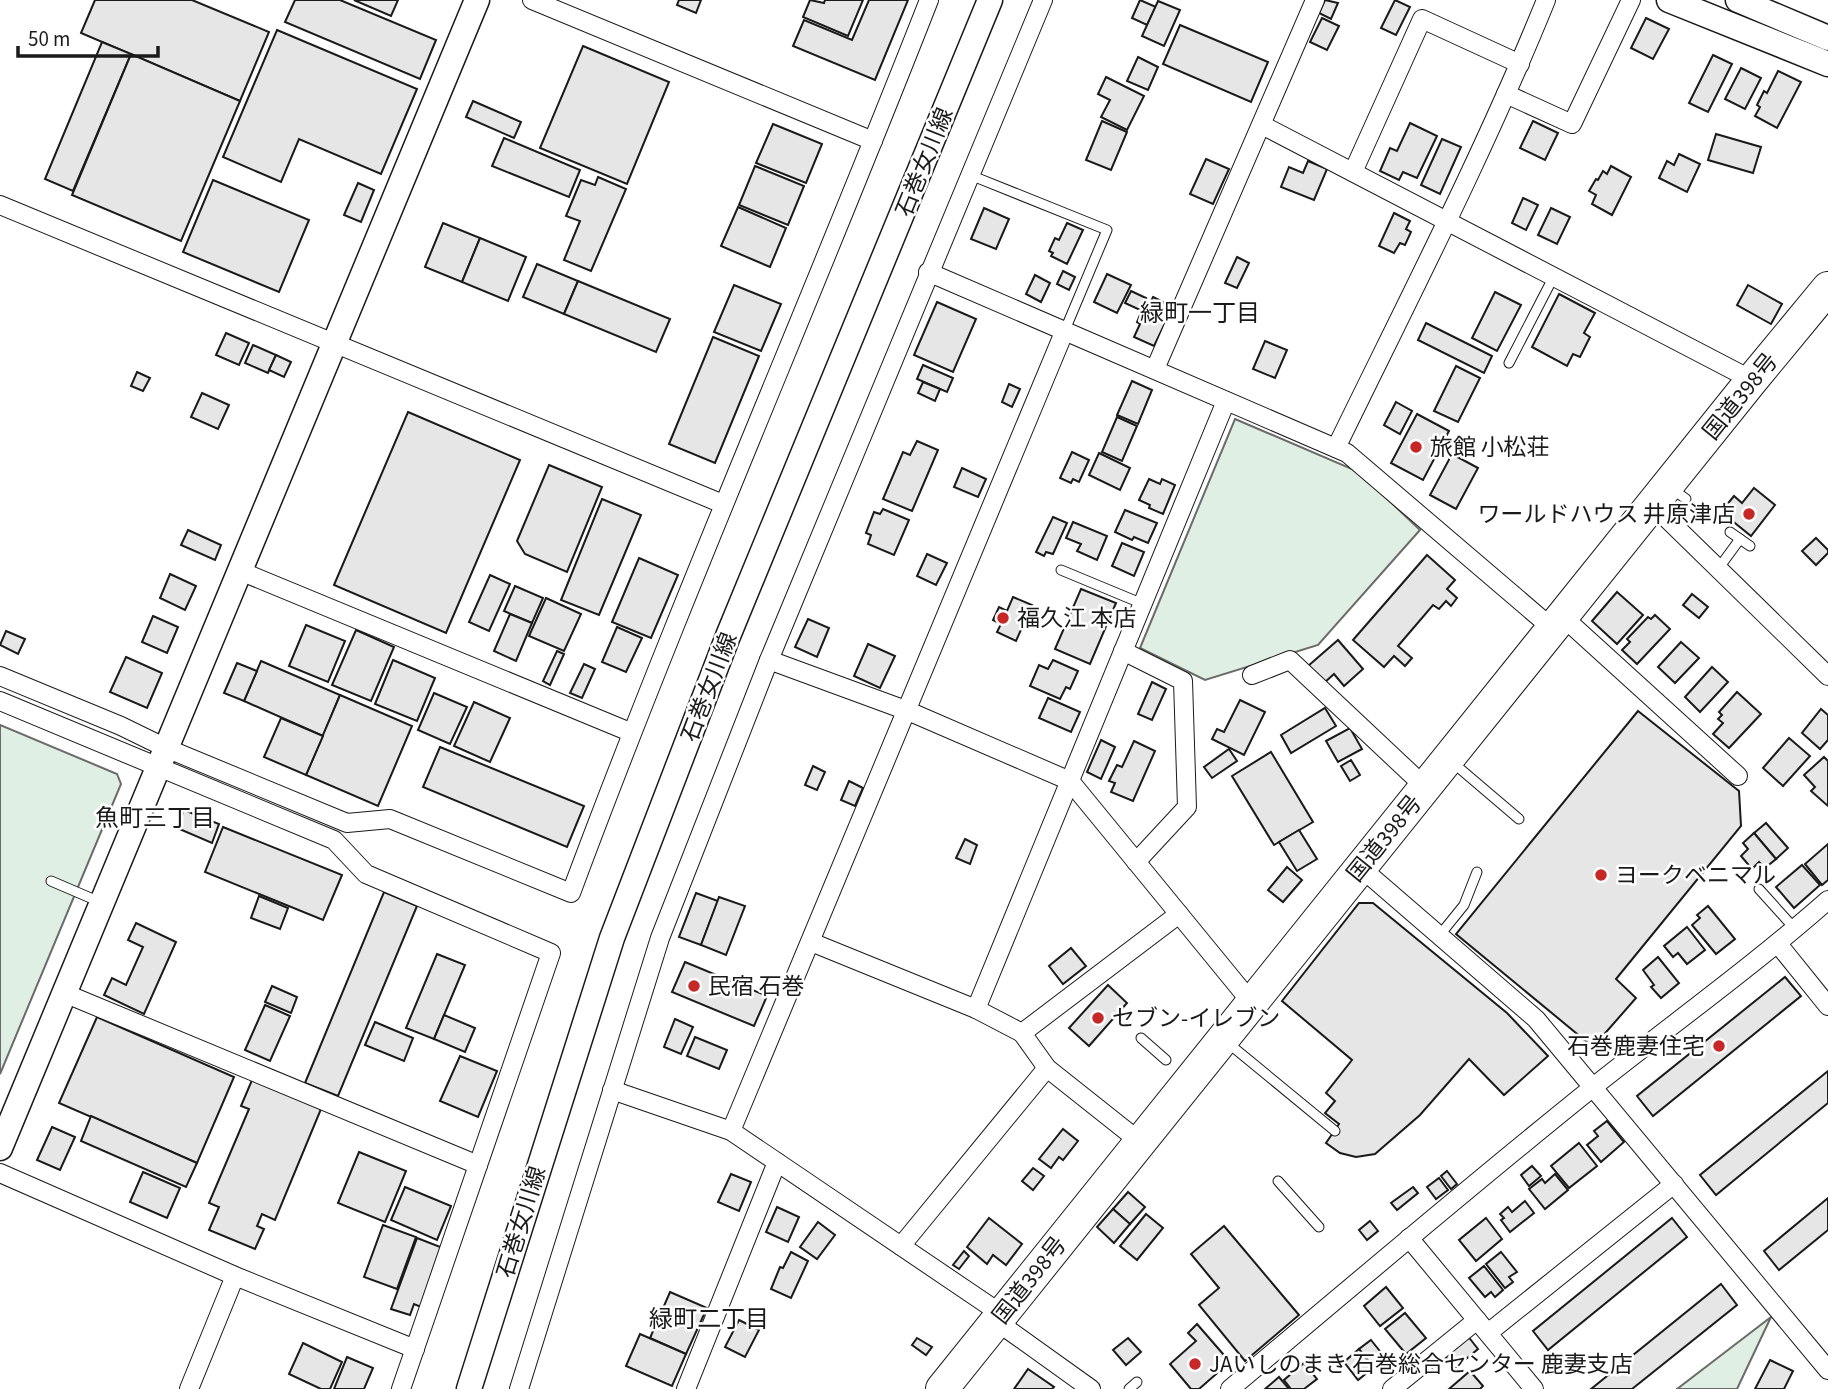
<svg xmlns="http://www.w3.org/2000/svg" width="1828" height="1389" font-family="'Source Sans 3','Noto Sans JP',sans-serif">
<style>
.green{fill:#e0efe3;stroke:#6a6a6a;stroke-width:2}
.building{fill:#e6e6e6;stroke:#1a1a1a;stroke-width:2}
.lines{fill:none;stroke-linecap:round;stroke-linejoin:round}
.lane-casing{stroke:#1a1a1a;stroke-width:11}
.street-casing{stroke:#1a1a1a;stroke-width:20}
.secondary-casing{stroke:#1a1a1a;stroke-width:27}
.highway-casing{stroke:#1a1a1a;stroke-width:34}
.lane{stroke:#fff;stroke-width:9}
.street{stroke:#fff;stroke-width:18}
.secondary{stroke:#fff;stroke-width:24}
.highway{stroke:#fff;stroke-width:32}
.poi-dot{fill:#c62828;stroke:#fff;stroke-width:2.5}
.labels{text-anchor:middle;stroke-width:5;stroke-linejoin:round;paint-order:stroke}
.street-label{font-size:23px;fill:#1a1a1a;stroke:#fff}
.poi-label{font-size:23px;fill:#1a1a1a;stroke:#fff;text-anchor:start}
.neighbourhood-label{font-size:24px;fill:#1a1a1a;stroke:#fff}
</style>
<rect width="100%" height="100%" fill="#fff"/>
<g class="green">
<path d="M1235 419 1359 472 1420 530 1318 645 1205 680 1140 648Z"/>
<path d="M0 725 117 774 121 784 0 1074Z"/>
<path d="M1771 1317 1737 1389H1676H1677Z"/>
</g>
<g class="building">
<path d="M95 0H192L269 32 240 101 81 33Z"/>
<path d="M295 0H340L436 40 420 79 285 22Z"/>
<path d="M354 0H398L391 16Z"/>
<path d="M679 0H701L696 13 677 5Z"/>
<path d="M810 0 824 3 825 0H863L848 36 803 17Z"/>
<path d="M869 0H908L875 80 793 46 804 20 852 40Z"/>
<path d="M1140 0 1156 7 1147 25 1132 18Z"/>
<path d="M1325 0 1338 3 1331 19 1319 13Z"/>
<path d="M1395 0 1410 7 1396 35 1381 28Z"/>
<path d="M1158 1 1180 10 1164 46 1142 36Z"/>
<path d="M1322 18 1339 26 1327 50 1310 42Z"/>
<path d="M1646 18 1669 29 1653 59 1631 48Z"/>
<path d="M1180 25 1268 62 1251 102 1163 64Z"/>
<path d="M277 30 417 89 381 174 299 139 281 182 223 157Z"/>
<path d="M102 42 131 54 73 191 45 179Z"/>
<path d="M583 46 669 82 627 184 540 148Z"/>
<path d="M131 54 240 101 181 241 72 195Z"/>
<path d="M1713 55 1732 64 1708 112 1689 103Z"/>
<path d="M1138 57 1158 67 1148 90 1127 81Z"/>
<path d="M1741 68 1761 78 1745 109 1725 99Z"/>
<path d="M1778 71 1801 82 1777 128 1755 116 1760 107 1757 105 1764 91 1767 93Z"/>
<path d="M1106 77 1144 96 1127 130 1101 117 1110 100 1098 94Z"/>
<path d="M473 101 521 122 514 138 466 117Z"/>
<path d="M1102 121 1127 132 1111 170 1086 160Z"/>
<path d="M1533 121 1558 133 1545 160 1520 148Z"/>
<path d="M1410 123 1437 136 1417 178 1403 172 1399 180 1380 171 1390 148 1397 151Z"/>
<path d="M773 124 822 144 806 183 756 163Z"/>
<path d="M1716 134 1761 147 1753 173 1708 160Z"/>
<path d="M504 138 580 170 569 197 492 166Z"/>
<path d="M1442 139 1461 147 1440 194 1421 185Z"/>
<path d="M1679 154 1700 164 1687 192 1659 178 1667 161 1674 165Z"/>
<path d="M1206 159 1229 169 1213 204 1190 194Z"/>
<path d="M1308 161 1327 169 1314 200 1281 187 1289 167 1303 173Z"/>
<path d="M755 166 804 186 788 225 739 205Z"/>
<path d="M1611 166 1631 177 1612 215 1592 204 1596 195 1589 191 1596 179 1598 180 1603 171 1607 174Z"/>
<path d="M598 177 626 189 591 271 564 260 580 221 566 216 581 180 595 185Z"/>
<path d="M213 180 309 220 279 292 183 252Z"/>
<path d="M358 183 374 190 361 222 344 215Z"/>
<path d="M1523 198 1538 205 1526 230 1512 223Z"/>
<path d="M738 207 786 228 770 267 721 246Z"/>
<path d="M984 208 1009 219 996 249 971 239Z"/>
<path d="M1551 208 1570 217 1557 244 1538 235Z"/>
<path d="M1394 213 1410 221 1406 229 1411 232 1405 245 1400 243 1394 253 1379 246Z"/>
<path d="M443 223 480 238 462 282 425 267Z"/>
<path d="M1067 223 1083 230 1067 264 1051 256 1053 253 1049 251 1055 238 1059 240Z"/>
<path d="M480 238 526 257 508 301 462 282Z"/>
<path d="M1237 257 1249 263 1237 288 1225 283Z"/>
<path d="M537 264 578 281 564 314 523 297Z"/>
<path d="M1063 271 1075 277 1069 290 1057 284Z"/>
<path d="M1107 274 1131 285 1117 313 1094 302Z"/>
<path d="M1035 275 1050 283 1041 302 1026 294Z"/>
<path d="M578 281 670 319 656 352 564 314Z"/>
<path d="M734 285 781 304 761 351 714 332Z"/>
<path d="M1748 285 1782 304 1771 324 1737 305Z"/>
<path d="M1131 291 1146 298 1140 310 1125 303Z"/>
<path d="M1495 292 1521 305 1497 351 1472 338Z"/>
<path d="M1559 294 1595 313 1584 333 1590 337 1580 357 1573 354 1567 366 1532 347Z"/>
<path d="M1153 297 1173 307 1154 346 1134 337 1140 324 1137 322 1142 310 1146 312Z"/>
<path d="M937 302 976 319 953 372 914 355Z"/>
<path d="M1426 323 1492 356 1484 373 1418 340Z"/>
<path d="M226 333 249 343 239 365 216 355Z"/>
<path d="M713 337 759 356 715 463 669 444Z"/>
<path d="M1265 341 1287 350 1275 378 1253 369Z"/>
<path d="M253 345 276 355 268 373 245 363Z"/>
<path d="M276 355 291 362 284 377 269 370Z"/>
<path d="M923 365 953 378 947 392 917 379Z"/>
<path d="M1456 366 1480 378 1458 422 1434 411Z"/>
<path d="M137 372 150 378 143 391 131 386Z"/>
<path d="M1132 381 1152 390 1138 424 1117 415Z"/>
<path d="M923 382 940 389 935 401 918 393Z"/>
<path d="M1009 384 1020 389 1012 407 1002 402Z"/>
<path d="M202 393 229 405 218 429 191 417Z"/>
<path d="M1396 402 1412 411 1400 434 1384 425Z"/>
<path d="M408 412 520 460 446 633 334 585Z"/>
<path d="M1417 414 1449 431 1423 480 1391 463Z"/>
<path d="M1117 417 1137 426 1122 461 1102 452Z"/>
<path d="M917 441 938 450 912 511 883 499 903 452 910 455Z"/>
<path d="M1072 452 1089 460 1079 482 1073 479 1071 483 1060 478Z"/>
<path d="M1099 453 1130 468 1120 490 1089 475Z"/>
<path d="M1452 454 1478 468 1456 509 1430 495Z"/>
<path d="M549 465 602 487 567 572 525 554 517 541Z"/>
<path d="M962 468 986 479 978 497 954 487Z"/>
<path d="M1149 479 1160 484 1162 479 1175 485 1163 514 1149 508 1150 505 1139 500Z"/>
<path d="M1754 488 1775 505 1751 536 1730 519 1733 514 1725 507 1734 496 1742 503Z"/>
<path d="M602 499 641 515 599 615 561 600Z"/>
<path d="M883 509 909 520 894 555 868 544 871 535 866 533 874 512 880 514Z"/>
<path d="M1125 510 1157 523 1148 543 1134 537 1132 540 1115 532Z"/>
<path d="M1053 517 1067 523 1053 554 1046 552 1044 556 1036 552Z"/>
<path d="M1073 522 1107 536 1097 560 1077 551 1081 544 1066 538Z"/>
<path d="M188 530 221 545 215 560 181 545Z"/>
<path d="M1816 538 1828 550V553L1816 565 1802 551Z"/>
<path d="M1122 543 1144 552 1134 576 1112 566Z"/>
<path d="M927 554 947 563 936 585 917 576Z"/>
<path d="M1427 555 1455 580 1447 589 1457 598 1451 606 1446 601 1439 609 1433 605 1398 646 1412 658 1405 666 1394 656 1384 667 1353 640Z"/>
<path d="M639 558 678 575 651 638 612 622Z"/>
<path d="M170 574 196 586 185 610 160 598Z"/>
<path d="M490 575 510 584 489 631 469 622Z"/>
<path d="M515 586 543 598 532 623 504 611Z"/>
<path d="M1081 589 1116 603 1090 664 1055 649Z"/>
<path d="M1617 592 1643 615 1617 644 1592 621Z"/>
<path d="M1692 594 1708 607 1699 618 1683 605Z"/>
<path d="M1013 597 1032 605 1016 641 997 632 1001 624 993 620 999 607 1007 611Z"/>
<path d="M546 598 581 614 564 651 529 636Z"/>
<path d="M510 614 532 623 516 661 494 651Z"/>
<path d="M1655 615 1670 629 1637 664 1622 650 1630 642 1627 639 1648 617 1651 619Z"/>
<path d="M153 616 178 627 167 653 142 642Z"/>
<path d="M808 619 829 628 817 657 795 647Z"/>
<path d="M306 625 345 641 328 682 289 666Z"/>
<path d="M617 627 642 638 626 672 602 662Z"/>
<path d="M356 630 394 647 371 701 332 685Z"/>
<path d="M6 631 25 639 18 654 0 645Z"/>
<path d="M1338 640 1363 669 1344 686 1334 674 1324 683 1308 666Z"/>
<path d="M1681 642 1699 658 1675 683 1658 667Z"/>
<path d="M868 644 895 656 880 688 854 676Z"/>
<path d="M557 651 564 654 550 685 543 681Z"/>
<path d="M126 657 162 673 147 708 110 692Z"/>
<path d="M393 660 435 678 417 721 375 704Z"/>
<path d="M1053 660 1078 671 1070 689 1066 687 1060 699 1030 686 1039 665 1048 669Z"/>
<path d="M261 661 340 695 323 736 244 701Z"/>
<path d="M237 663 257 671 244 701 224 693Z"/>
<path d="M584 664 595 669 582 698 570 693Z"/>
<path d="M1712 667 1728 682 1700 712 1685 697Z"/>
<path d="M1152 682 1166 689 1152 720 1138 714Z"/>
<path d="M1737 692 1761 714 1729 748 1713 734 1723 723 1718 719 1722 715 1719 712Z"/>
<path d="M434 693 467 707 450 744 418 730Z"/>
<path d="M340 695 412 726 378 806 306 775Z"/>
<path d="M1048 698 1080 712 1071 732 1039 718Z"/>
<path d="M1240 700 1265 712 1244 755 1212 739 1217 729 1224 732Z"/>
<path d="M474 702 510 718 490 762 454 746Z"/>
<path d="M1325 708 1336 726 1291 753 1281 735Z"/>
<path d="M1821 709 1828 715V740L1820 749 1802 733Z"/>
<path d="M1638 711 1739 791 1741 826 1616 979 1636 998 1593 1047 1456 934Z"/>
<path d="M281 718 323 736 306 775 264 757Z"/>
<path d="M1350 728 1362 749 1338 762 1326 741Z"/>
<path d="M1789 738 1810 756 1783 786 1763 768Z"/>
<path d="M1101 740 1115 747 1101 779 1087 772Z"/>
<path d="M1134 741 1155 751 1133 801 1111 792 1115 783 1109 781 1117 765 1122 767Z"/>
<path d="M440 747 584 806 567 847 423 787Z"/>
<path d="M1229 749 1237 761 1212 778 1204 767Z"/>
<path d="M1271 752 1313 822 1274 845 1232 776Z"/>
<path d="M1824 757 1828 761V806L1811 791 1815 787 1804 775Z"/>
<path d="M1351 760 1360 775 1350 781 1341 766Z"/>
<path d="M813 766 825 772 817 790 805 785Z"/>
<path d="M849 781 863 788 855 806 841 800Z"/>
<path d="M184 810 219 824 212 843 177 828Z"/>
<path d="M1766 823 1788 848 1776 859 1754 833Z"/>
<path d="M223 827 342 875 323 920 205 872Z"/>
<path d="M1299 830 1317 859 1297 871 1279 842Z"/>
<path d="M1754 833 1776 859 1765 868 1759 862 1752 869 1741 856 1748 849 1743 843Z"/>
<path d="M965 839 977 845 970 864 956 858Z"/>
<path d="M1828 844V880L1822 885 1805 864Z"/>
<path d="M1802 865 1820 885 1794 908 1776 887Z"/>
<path d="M1287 867 1302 880 1283 902 1268 890Z"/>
<path d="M384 892 417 906 338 1096 305 1083Z"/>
<path d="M696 893 718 901 701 945 679 937Z"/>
<path d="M259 896 288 908 280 929 251 918Z"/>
<path d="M719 897 745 906 726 955 701 945Z"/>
<path d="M1359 903H1373L1507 1013 1548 1056 1504 1095 1469 1059 1420 1115 1375 1154 1356 1157 1340 1153 1326 1143 1339 1124 1325 1113 1335 1101 1326 1093 1352 1060 1282 1001Z"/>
<path d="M1708 906 1735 939 1716 954 1692 925 1700 918 1697 915Z"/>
<path d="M136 923 176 942 144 1014 104 995 112 978 126 985 143 947 128 940Z"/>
<path d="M1687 927 1705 950 1687 964 1678 953 1673 957 1664 946Z"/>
<path d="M1071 948 1086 966 1063 984 1049 966Z"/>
<path d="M437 954 465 965 434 1039 406 1028Z"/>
<path d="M1658 957 1679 983 1661 998 1651 987 1654 985 1643 970Z"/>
<path d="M685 962 767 996 754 1026 672 992Z"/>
<path d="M1785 977 1801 996 1653 1116 1637 1096Z"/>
<path d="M1108 985 1127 1003 1089 1046 1069 1028Z"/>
<path d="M272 986 297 997 291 1013 265 1002Z"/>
<path d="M265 1005 290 1016 270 1061 245 1050Z"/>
<path d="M444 1015 475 1028 465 1052 434 1039Z"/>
<path d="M97 1017 234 1077 197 1163 59 1103Z"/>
<path d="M675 1019 693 1027 681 1054 664 1047Z"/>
<path d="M375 1022 413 1038 404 1061 365 1045Z"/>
<path d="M695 1037 727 1050 719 1069 687 1056Z"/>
<path d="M460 1056 497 1071 478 1117 440 1101Z"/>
<path d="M1828 1071V1103L1716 1195 1700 1175Z"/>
<path d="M252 1080 321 1109 275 1220 262 1214 257 1226 264 1229 255 1249 209 1230 219 1207 209 1203 249 1109 241 1106Z"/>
<path d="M91 1116 197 1163 186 1187 81 1141Z"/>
<path d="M1607 1121 1624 1142 1601 1162 1587 1145 1598 1136 1594 1131Z"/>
<path d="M52 1127 75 1137 60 1170 37 1160Z"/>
<path d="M1063 1129 1078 1141 1063 1160 1059 1157 1051 1168 1039 1159Z"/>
<path d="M1579 1143 1597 1166 1569 1188 1551 1166Z"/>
<path d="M359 1152 406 1171 385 1222 338 1203Z"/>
<path d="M1532 1166 1541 1176 1529 1186 1521 1175Z"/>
<path d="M1033 1168 1044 1176 1033 1190 1022 1181Z"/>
<path d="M1447 1171 1457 1184 1451 1189 1441 1176Z"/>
<path d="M143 1172 180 1188 167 1218 130 1202Z"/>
<path d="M731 1174 751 1182 739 1211 718 1202Z"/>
<path d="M1555 1174 1568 1190 1545 1209 1529 1189 1542 1179 1545 1183Z"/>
<path d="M1439 1178 1448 1190 1436 1199 1427 1187Z"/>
<path d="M405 1187 451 1206 437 1240 391 1220Z"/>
<path d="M1413 1187 1418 1193 1397 1210 1391 1203Z"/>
<path d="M1128 1192 1145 1207 1130 1224 1113 1209Z"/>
<path d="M1828 1198V1230L1779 1270 1764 1251Z"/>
<path d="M1525 1201 1534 1213 1510 1232 1501 1220 1504 1218 1500 1214 1508 1207 1512 1212Z"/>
<path d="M777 1207 799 1217 788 1242 766 1232Z"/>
<path d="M1113 1209 1130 1224 1114 1243 1097 1227Z"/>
<path d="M1146 1214 1163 1228 1137 1260 1120 1246Z"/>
<path d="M989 1218 1022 1244 1006 1265 993 1255 987 1264 967 1247Z"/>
<path d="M1486 1218 1502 1239 1476 1261 1459 1240Z"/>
<path d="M1672 1218 1687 1237 1548 1350 1533 1331Z"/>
<path d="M1370 1221 1378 1231 1367 1240 1359 1230Z"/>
<path d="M818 1222 835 1235 817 1259 800 1247Z"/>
<path d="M383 1225 416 1237 397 1289 364 1277Z"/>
<path d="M1224 1226 1299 1315 1245 1361 1199 1305 1219 1288 1191 1254Z"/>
<path d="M417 1238 443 1248 421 1307 414 1304 410 1315 391 1309Z"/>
<path d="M964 1251 969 1256 959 1269 953 1265Z"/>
<path d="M791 1252 808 1261 791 1298 771 1289 780 1267 783 1268Z"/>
<path d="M1501 1252 1517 1272 1509 1277 1513 1282 1505 1288 1486 1264Z"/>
<path d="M1484 1266 1503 1290 1495 1297 1491 1292 1485 1297 1469 1278Z"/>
<path d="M1721 1284 1737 1305 1632 1389H1591Z"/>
<path d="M1386 1287 1403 1308 1380 1326 1364 1306Z"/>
<path d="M670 1292 707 1308 686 1354 650 1338Z"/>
<path d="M1405 1313 1426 1338 1406 1354 1385 1329Z"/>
<path d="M739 1320 759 1330 745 1357 725 1347Z"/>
<path d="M1197 1324 1230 1362 1199 1389H1191L1170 1364 1196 1341 1188 1333Z"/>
<path d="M640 1334 686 1354 672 1386 626 1366Z"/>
<path d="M1467 1335 1478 1349 1455 1368 1443 1354Z"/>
<path d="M917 1338 932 1347 926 1355 912 1345Z"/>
<path d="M1128 1338 1141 1352 1126 1365 1113 1350Z"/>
<path d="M1371 1340 1383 1355 1371 1364 1359 1349Z"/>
<path d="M303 1343 342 1362 330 1389H321L289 1374Z"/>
<path d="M1359 1349 1373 1368 1358 1380 1344 1362Z"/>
<path d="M347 1357 373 1368 364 1389H334Z"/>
<path d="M1770 1360 1793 1371 1784 1389H1755Z"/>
<path d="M1304 1363 1317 1379 1304 1389H1291L1284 1380Z"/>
<path d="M1028 1369 1054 1387 1052 1389H1014Z"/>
<path d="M1470 1371 1483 1386 1480 1389H1449Z"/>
<path d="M1279 1377 1289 1389H1265Z"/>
</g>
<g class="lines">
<defs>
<g id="lane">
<path d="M970 175 1107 230 1065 330"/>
<path d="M1509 363 1554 276"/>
<path d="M1671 488 1686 499"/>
<path d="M1730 532 1750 546"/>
<path d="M1718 569 1740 539"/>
<path d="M1061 570 1143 604"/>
<path d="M1451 761 1519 819"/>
<path d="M51 881 100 902"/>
<path d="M1759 889 1795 929"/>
<path d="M1439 936 1464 905 1477 872"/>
<path d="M1141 1038 1166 1060"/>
<path d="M1228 1043 1335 1131"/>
<path d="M1278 1181 1319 1227"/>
<path d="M1129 1389 1137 1382"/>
</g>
<g id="street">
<path d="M532 0 873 141"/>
<path d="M1506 94 1572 124 1631 0"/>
<path d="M1262 125 1752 380"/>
<path d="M1353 172 1422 19 1520 64"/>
<path d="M0 205 723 504"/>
<path d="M928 272 1347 453 1553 629"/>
<path d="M1155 369 1315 0"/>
<path d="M1336 448C1408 300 1484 153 1546 0"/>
<path d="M1653 505 1828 676"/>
<path d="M240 571 630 732"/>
<path d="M1563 617 1738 776"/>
<path d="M1123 651 1183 681 1187 807 1136 862"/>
<path d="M769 660 908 711 1070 781 1251 1002"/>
<path d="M1252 675 1290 660 1425 787"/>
<path d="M0 676 121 726 166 748 347 823 390 819 571 893C683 592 812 299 929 0"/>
<path d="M0 701 334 840 366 874 551 953 401 1389"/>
<path d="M1360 867 1536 1019 1828 1370"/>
<path d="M811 942 976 1009 1022 1033 1047 1068 1139 1141"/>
<path d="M1778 944 1828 1006"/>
<path d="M64 993 478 1165"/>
<path d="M976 1009 1226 401"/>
<path d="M1022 1033 1179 914"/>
<path d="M612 1090 731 1131 991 1307 1010 1331 1091 1389"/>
<path d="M731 1131 1065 330"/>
<path d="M0 1173 235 1276 415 1349"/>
<path d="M1409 1238 1534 1389"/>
<path d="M901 1246 1047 1068"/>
<path d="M1488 1333 1674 1184"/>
<path d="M189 1389 235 1276"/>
<path d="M519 1389 660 938 769 660 1043 0"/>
<path d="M686 1389 777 1162"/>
<path d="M1230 1389C1350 1288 1470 1186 1592 1088 1671 1025 1752 967 1828 900"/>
<path d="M1392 1389 1477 1320"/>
</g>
<g id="secondary">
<path d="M1669 0 1828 64"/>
<path d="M1738 0 1828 38"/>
<path d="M0 1148 477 0"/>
<path d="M469 1389 612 938 728 636 990 0"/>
</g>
<path id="highway" d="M942 1389 1752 380 1828 288"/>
</defs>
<use href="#lane" class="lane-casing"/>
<use href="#street" class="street-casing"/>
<use href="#secondary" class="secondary-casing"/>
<use href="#highway" class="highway-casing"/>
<use href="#lane" class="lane"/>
<use href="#street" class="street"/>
<use href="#secondary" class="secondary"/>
<use href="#highway" class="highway"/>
</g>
<g class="poi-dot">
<circle cx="1416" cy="447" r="7"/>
<circle cx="1749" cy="514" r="7"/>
<circle cx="1003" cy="618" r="7"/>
<circle cx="1601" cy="875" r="7"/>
<circle cx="694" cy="986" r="7"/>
<circle cx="1098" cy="1018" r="7"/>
<circle cx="1719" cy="1046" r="7"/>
<circle cx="1195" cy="1364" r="7"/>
</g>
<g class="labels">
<g class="street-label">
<text transform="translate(924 162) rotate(-68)" y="8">石巻女川線</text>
<text transform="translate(1740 396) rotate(-51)" y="8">国道398号</text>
<text transform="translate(709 687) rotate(-69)" y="8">石巻女川線</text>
<text transform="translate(1384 838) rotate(-51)" y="8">国道398号</text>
<text transform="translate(521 1222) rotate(-73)" y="8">石巻女川線</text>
<text transform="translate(1029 1280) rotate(-52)" y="8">国道398号</text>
</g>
<g class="poi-label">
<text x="1430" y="455">旅館 小松荘</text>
<text x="1735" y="522" text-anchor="end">ワールドハウス 井原津店</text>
<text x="1017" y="626">福久江 本店</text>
<text x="1615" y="883">ヨークベニマル</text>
<text x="708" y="994">民宿 石巻</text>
<text x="1112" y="1026">セブン-イレブン</text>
<text x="1705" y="1054" text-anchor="end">石巻鹿妻住宅</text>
<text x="1209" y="1372">JAいしのまき 石巻総合センター 鹿妻支店</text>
</g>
<g class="neighbourhood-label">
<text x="1200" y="321">緑町一丁目</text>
<text x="155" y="826">魚町三丁目</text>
<text x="709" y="1327">緑町二丁目</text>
</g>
</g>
<path d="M18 46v10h140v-10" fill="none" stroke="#1a1a1a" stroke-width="3.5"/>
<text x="28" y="46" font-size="21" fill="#1a1a1a" stroke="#ffffff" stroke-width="5" paint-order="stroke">50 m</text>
</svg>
